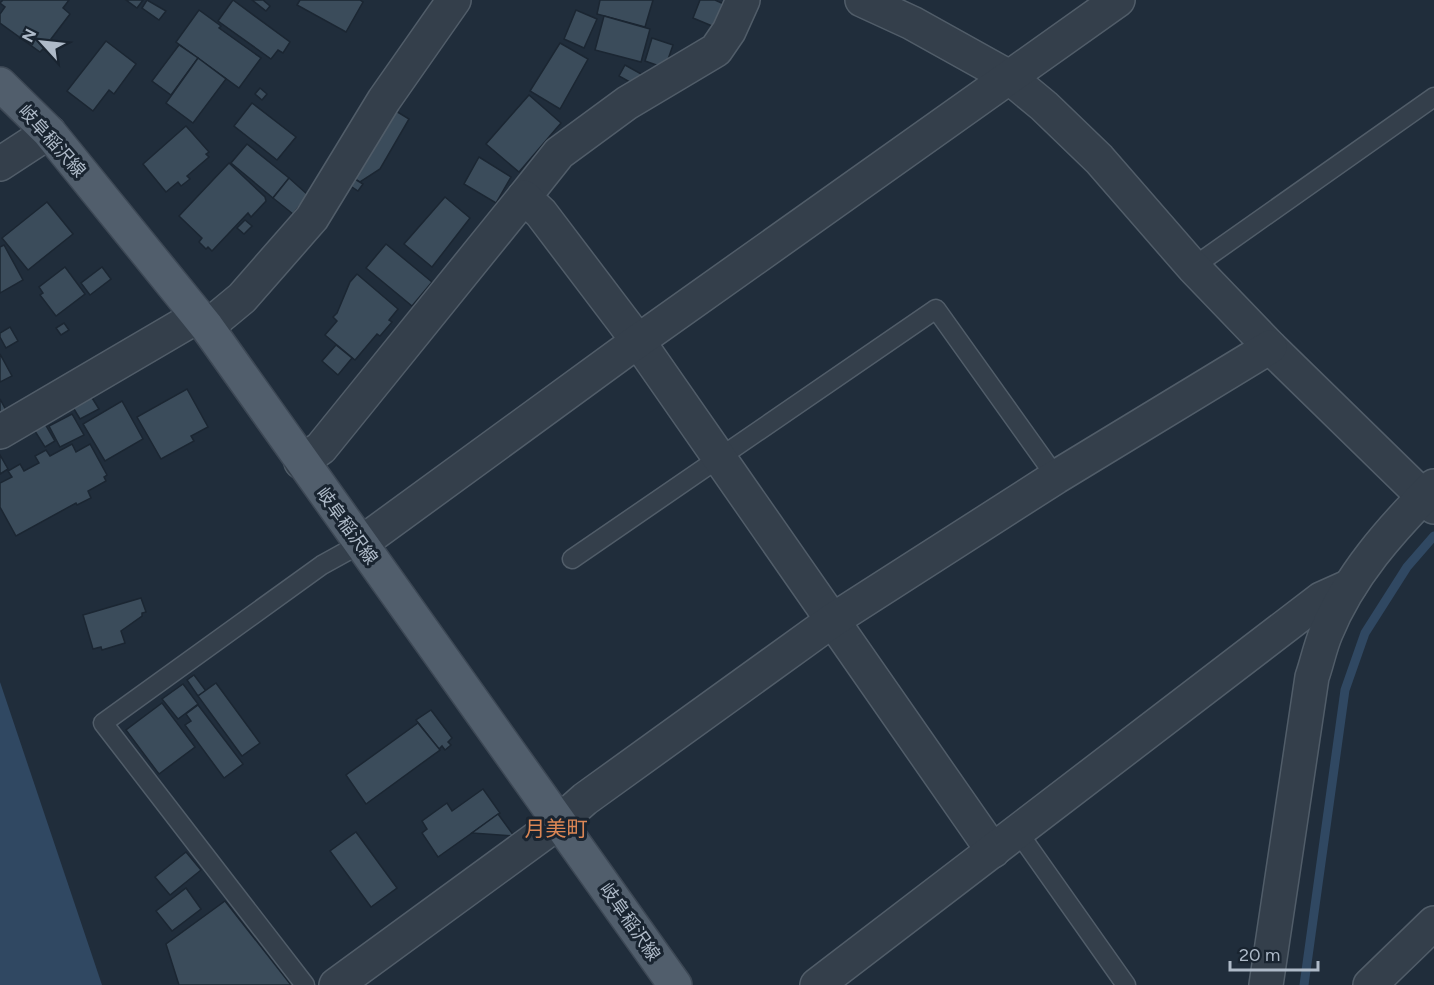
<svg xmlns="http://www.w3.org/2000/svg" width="1434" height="985" font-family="Figtree,'Noto Sans JP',sans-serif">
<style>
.water{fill:#304862}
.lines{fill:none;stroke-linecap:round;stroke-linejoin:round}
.stream{stroke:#304862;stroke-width:9}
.building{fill:#3b4c5b;stroke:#1b2632;stroke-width:1.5}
.service-casing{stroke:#515d69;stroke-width:21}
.minor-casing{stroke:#515d69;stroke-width:36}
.primary-casing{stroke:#3d4855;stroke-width:36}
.service{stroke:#343f4b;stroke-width:18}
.minor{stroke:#343f4b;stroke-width:33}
.primary{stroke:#515e6c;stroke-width:33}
.labels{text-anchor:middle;stroke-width:6;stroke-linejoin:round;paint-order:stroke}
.street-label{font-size:18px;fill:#aebac8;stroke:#192430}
.quarter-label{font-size:21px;fill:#dc8755;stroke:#192430}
</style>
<rect width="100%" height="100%" fill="#202d3b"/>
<path class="water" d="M0 682 102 985H0Z"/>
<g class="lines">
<path class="stream" d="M1304 985 1345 690 1365 633 1407 567 1434 536"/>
</g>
<g class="building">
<path d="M3 0H69L63 8 70 14 51 39 55 43 48 52 43 49 40 52 0 23V14L5 7 0 3Z"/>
<path d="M126 0H143L137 8Z"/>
<path d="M147 0 166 11 159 20 142 8Z"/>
<path d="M233 0 290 42 283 53 278 50 271 59 218 21Z"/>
<path d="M252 0H263L270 6 266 11Z"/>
<path d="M300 0H360L363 2 346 32 297 5Z"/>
<path d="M600 0H653L645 27 597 14Z"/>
<path d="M700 0H715L726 5 717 28 693 18Z"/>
<path d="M199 10 221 26 219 28 261 58 239 88 176 42Z"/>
<path d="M576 10 597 19 584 48 564 39Z"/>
<path d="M604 16 650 29 641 62 595 50Z"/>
<path d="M652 38 673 45 665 68 645 61Z"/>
<path d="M106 41 136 64 114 94 109 90 93 111 67 91Z"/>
<path d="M560 43 588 59 560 109 530 91Z"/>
<path d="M179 45 198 58 171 95 152 81Z"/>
<path d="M198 58 226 79 193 123 166 103Z"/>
<path d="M625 65 643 75 637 86 619 76Z"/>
<path d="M260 88 267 94 262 100 255 94Z"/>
<path d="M529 95 561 123 519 172 486 144Z"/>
<path d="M252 103 296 137 277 160 234 126Z"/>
<path d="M391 108 409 119 380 169 360 182 349 176Z"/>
<path d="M186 126 209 152 206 154 209 157 187 176 190 179 181 186 178 182 166 192 143 164Z"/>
<path d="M247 144 289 178 273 198 231 163Z"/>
<path d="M479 157 511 177 496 203 464 184Z"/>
<path d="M229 163 265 197 266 201 251 217 248 213 212 251 208 247 206 249 199 242 202 238 179 216Z"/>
<path d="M289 178 308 195 293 214 273 198Z"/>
<path d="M353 178 363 184 358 191 349 185Z"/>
<path d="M445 197 470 218 432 267 404 244Z"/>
<path d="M47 202 73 234 28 270 2 238Z"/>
<path d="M245 220 252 226 244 234 237 228Z"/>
<path d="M386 244 432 282 412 306 366 268Z"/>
<path d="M4 245 23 280 0 293V247Z"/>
<path d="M65 267 85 294 56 316 40 295 43 293 39 287Z"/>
<path d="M102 267 111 279 90 295 81 283Z"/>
<path d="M357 274 398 309 389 320 392 322 380 336 377 334 355 360 325 335 337 321 333 317 337 313 350 282Z"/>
<path d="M64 323 69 330 61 335 56 328Z"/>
<path d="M10 327 18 341 6 348 0 337V333Z"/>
<path d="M336 345 352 358 338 375 322 361Z"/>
<path d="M0 354 12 376 0 382Z"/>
<path d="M187 389 208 427 191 436 194 441 161 459 137 417Z"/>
<path d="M89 393 99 409 80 419 71 404Z"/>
<path d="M0 399 8 414 0 418Z"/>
<path d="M122 401 143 439 105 461 83 424Z"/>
<path d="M72 414 84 435 60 447 49 426Z"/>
<path d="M44 422 55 441 45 447 33 428Z"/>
<path d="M72 444 76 452 90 444 107 475 104 477 106 481 88 491 91 498 77 505 76 503 16 536 0 507V483L12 477 8 471 20 464 24 471 39 463 35 456 46 450 50 456Z"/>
<path d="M0 455 8 469 0 474Z"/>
<path d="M141 598 146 612 142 613V616L121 631 125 643 102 650 101 647 93 649 83 615Z"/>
<path d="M194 675 206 691 198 696 187 680Z"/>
<path d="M216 683 260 743 242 756 198 696Z"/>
<path d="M183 684 198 704 178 719 162 699Z"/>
<path d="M162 703 195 747 159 774 126 730Z"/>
<path d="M198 705 243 764 224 778 185 725 191 721 186 714Z"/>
<path d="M431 710 452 738 448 742 451 745 445 750 442 746 439 749 416 720Z"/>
<path d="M418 723 440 750 366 804 346 775Z"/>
<path d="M483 789 500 813 438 857 422 833 427 829 422 821 447 803 452 811Z"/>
<path d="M498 814 514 836 472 833Z"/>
<path d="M356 832 397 888 371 907 330 851Z"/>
<path d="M186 852 201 870 170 895 155 877Z"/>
<path d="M186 888 201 909 172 931 156 911Z"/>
<path d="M225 901 291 985H179L166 944Z"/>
</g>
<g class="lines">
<defs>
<g id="service">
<path d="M1193 267 1434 97"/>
<path d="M572 559 936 309 1056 477"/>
<path d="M1018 832 1126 985"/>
<path d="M305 985 103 723 322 565 360 544"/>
</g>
<g id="minor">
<path d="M862 0 912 23 1009 77 1044 106 1099 159 1193 267 1270 347 1434 507"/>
<path d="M0 164 49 132"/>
<path d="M524 197 559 153 627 103 716 50 729 31 743 0"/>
<path d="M207 327 242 298 312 218 384 100 454 0"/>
<path d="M0 432 198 316"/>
<path d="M301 462 321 448 524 197 541 213 638 341 993 851"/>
<path d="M360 544 638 341 1118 0"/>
<path d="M336 985 559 822 585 799 833 620 1056 477 1270 347"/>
<path d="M817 985 1321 599 1350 586"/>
<path d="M1266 985 1312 677C1317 663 1320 647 1326 633 1349 576 1391 529 1434 486"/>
<path d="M1370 985 1434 923"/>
</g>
<path id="primary" d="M0 84 49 132 207 327 675 985"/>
</defs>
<use href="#service" class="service-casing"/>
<use href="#minor" class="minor-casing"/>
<use href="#primary" class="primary-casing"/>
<use href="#service" class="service"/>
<use href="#minor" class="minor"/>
<use href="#primary" class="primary"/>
</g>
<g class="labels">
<g class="street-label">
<text transform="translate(52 141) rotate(48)" y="6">岐阜稲沢線</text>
<text transform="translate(347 526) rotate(54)" y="6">岐阜稲沢線</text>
<text transform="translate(630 922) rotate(55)" y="6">岐阜稲沢線</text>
</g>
<g class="quarter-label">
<text x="556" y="836">月美町</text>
</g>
</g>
<g transform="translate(42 42) rotate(297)" stroke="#192430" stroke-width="4.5" paint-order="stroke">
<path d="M0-4.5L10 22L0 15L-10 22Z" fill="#aebac8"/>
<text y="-9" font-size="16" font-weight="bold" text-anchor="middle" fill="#aebac8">N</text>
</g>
<path d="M1230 961v9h88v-9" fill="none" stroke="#aebac8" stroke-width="3"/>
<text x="1239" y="961" font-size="18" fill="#aebac8" stroke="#192430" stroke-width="4.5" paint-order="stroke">20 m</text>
</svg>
